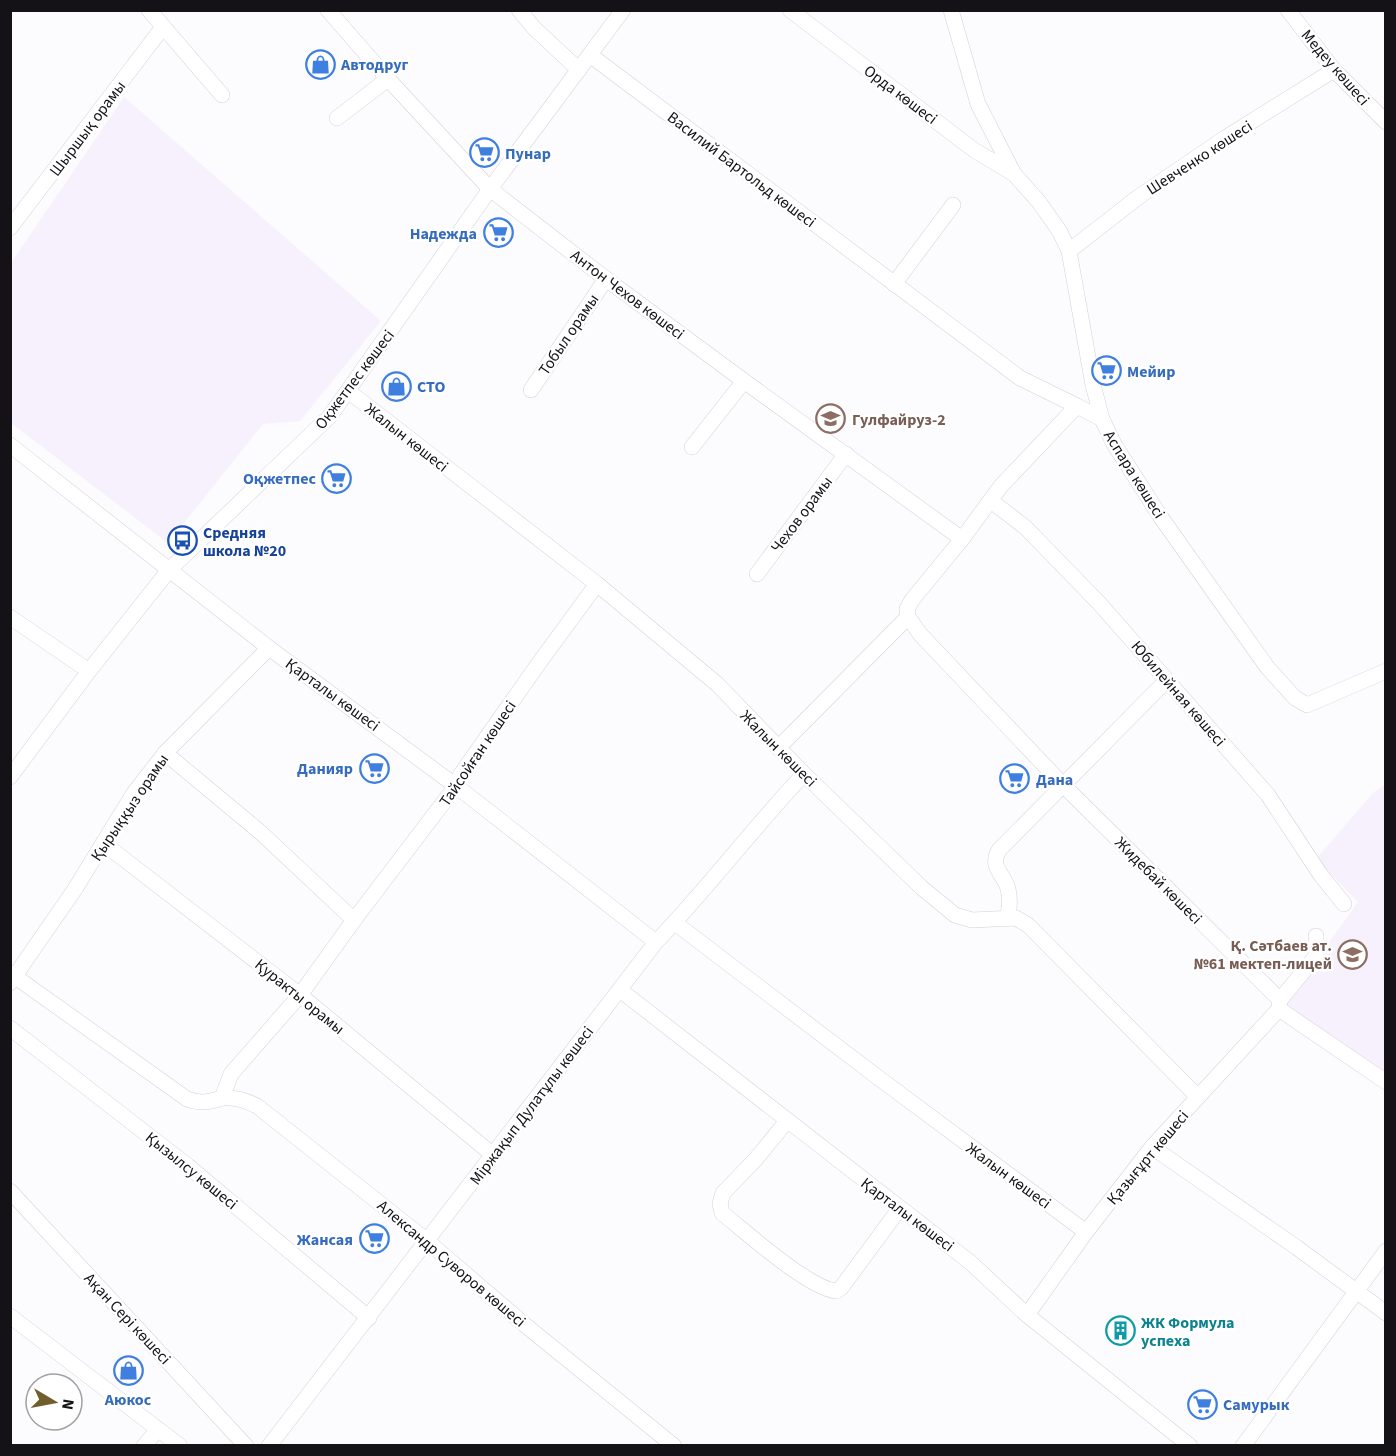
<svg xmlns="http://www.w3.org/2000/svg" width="1396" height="1456" font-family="'Source Sans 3',sans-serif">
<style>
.built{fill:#f7f1fd}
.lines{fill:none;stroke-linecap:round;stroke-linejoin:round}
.minor-casing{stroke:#d6cfdb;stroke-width:16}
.minor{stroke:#fff;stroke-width:15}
.labels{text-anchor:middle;stroke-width:5;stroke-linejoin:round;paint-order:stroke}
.shop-label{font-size:16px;font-weight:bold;fill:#366cbe;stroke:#fff;text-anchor:start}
.street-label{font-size:16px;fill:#141216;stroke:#fff}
.education-label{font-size:16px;font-weight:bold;fill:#785e54;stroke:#fff;text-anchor:start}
.transit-label{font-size:16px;font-weight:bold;fill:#164399;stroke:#fff;text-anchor:start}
.culture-label{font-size:16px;font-weight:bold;fill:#0d838f;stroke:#fff;text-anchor:start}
</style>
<rect width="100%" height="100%" fill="#fcfbfd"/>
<g class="built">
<path d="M124 97 381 321 300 421 263 424 168 543 11 423V263Z"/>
<path d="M1385 785V1073L1283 1007 1358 902 1316 859 1374 792Z"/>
</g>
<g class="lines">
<defs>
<g id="minor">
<path d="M149 10 222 95"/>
<path d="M328 10 388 79 490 189 606 279 744 381 962 539"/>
<path d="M519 10 534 28 579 70"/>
<path d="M790 10 974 150 1014 174"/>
<path d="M951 10 978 104 1014 174 1039 202 1060 232 1069 251 1093 385 1102 419 1114 444 1160 516 1267 667 1295 698 1307 705 1386 671"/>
<path d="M1288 10 1334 70 1386 122"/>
<path d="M590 55 1020 378 1077 406"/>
<path d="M337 118 388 79"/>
<path d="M10 228 163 27"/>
<path d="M1069 251 1137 198 1225 138 1334 70"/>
<path d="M894 284 953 205"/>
<path d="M531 390 606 279"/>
<path d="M348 391 597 584 717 684 804 774 922 888 955 915 972 920 1016 918 1028 925 1198 1097"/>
<path d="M10 445 269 648 456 786 656 942"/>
<path d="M692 447 744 381"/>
<path d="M991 501 1025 527 1099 603 1268 795 1320 874 1344 904"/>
<path d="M757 574 846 454"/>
<path d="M10 617 89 671"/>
<path d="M908 617 920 634 1063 785 1280 1000"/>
<path d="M778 748 908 617 907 609 912 600 962 539 1001 486 1077 406 1102 419"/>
<path d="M165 753 259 831 354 920"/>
<path d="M10 777 89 671 169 570 330 416 490 189 623 10"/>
<path d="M103 843 300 995 493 1155"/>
<path d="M1008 918C1009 908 1011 899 1008 889 1004 873 989 868 999 850L1167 680"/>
<path d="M675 923 880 1079 1086 1232"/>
<path d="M10 973 187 1099C200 1104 209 1102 222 1098L231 1074 300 995 354 920 456 786 461 774 539 663 597 584"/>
<path d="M10 983 75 889 134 793 165 753 269 648"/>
<path d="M620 990 971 1263 1027 1315 1190 1446"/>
<path d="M1280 1000 1279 1009 1386 1082"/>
<path d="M1280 1000 1316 956V936"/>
<path d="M10 1028 188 1166 369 1318"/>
<path d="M222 1098C235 1097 245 1100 257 1106L426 1240 525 1325 674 1446"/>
<path d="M787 1121 755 1160 723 1193 720 1203 722 1213C746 1232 808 1288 836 1291L841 1288 900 1208"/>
<path d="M1152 1147 1296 1247 1386 1313"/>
<path d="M10 1191 246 1446"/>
<path d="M1027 1315 1086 1232 1152 1147 1279 1009"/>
<path d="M10 1316 180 1446"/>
<path d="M144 1446 158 1429"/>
<path d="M269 1446 656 942C708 888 753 828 804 774"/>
<path d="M1243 1446 1386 1251"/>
</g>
</defs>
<use href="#minor" class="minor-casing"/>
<use href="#minor" class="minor"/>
</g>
<defs>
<symbol id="shop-ring" viewBox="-11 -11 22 22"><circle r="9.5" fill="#fff" stroke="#3f7fe0" stroke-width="1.5"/><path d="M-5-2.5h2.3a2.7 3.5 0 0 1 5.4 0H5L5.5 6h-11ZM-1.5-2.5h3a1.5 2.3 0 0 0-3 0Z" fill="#3f7fe0"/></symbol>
<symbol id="supermarket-ring" viewBox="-11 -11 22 22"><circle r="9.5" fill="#fff" stroke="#3f7fe0" stroke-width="1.5"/><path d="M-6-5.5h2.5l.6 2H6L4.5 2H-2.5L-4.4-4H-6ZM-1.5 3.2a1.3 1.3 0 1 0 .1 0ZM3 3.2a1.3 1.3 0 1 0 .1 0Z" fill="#3f7fe0"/></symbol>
<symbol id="school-ring" viewBox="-11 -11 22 22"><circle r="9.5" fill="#fff" stroke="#8d6e63" stroke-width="1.5"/><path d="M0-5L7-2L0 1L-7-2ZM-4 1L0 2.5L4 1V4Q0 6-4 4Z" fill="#8d6e63"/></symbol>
<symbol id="bus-ring" viewBox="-11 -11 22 22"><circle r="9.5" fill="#fff" stroke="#1a4fb4" stroke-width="1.5"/><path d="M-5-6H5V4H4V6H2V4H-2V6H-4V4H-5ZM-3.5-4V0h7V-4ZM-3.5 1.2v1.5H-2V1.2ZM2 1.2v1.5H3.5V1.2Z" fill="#1a4fb4"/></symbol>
<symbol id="building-ring" viewBox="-11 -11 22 22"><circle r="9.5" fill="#fff" stroke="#0f9aa8" stroke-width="1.5"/><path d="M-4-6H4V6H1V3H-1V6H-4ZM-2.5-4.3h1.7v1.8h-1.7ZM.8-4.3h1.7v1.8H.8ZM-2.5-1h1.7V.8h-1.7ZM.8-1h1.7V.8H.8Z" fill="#0f9aa8"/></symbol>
</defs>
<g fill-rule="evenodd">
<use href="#shop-ring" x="304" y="48" width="33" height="33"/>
<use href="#supermarket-ring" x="468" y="136" width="33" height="33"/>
<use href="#supermarket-ring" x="482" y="216" width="33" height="33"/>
<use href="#supermarket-ring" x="1090" y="354" width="33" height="33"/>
<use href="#shop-ring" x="380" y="370" width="33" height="33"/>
<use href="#school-ring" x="814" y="402" width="33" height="33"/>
<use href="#supermarket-ring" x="320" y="462" width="33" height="33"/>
<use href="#bus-ring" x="166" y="524" width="33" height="33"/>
<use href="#supermarket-ring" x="358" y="752" width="33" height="33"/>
<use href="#supermarket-ring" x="998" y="762" width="33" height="33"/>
<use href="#school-ring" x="1336" y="938" width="33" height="33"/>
<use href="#supermarket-ring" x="358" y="1222" width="33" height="33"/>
<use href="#building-ring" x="1104" y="1314" width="33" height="33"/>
<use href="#shop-ring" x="112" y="1354" width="33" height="33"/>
<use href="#supermarket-ring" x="1186" y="1388" width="33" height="33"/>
</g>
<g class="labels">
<g class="shop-label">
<text x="341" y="70">Автодруг</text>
<text x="505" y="159">Пунар</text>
<text x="477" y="239" text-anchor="end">Надежда</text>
<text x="1127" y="377">Мейир</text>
<text x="417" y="392">СТО</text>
<text x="316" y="484" text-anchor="end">Оқжетпес</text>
<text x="353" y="774" text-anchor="end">Данияр</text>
<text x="1036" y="785">Дана</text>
<text x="353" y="1245" text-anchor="end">Жансая</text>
<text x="128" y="1405" text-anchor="middle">Аюкос</text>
<text x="1223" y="1410">Самурык</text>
</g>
<g class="street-label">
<text transform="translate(1336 67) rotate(49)" y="6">Медеу көшесі</text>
<text transform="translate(901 94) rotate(37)" y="6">Орда көшесі</text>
<text transform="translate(87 128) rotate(-53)" y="6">Шыршық орамы</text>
<text transform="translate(1199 157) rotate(-33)" y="6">Шевченко көшесі</text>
<text transform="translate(742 169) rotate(37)" y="6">Василий Бартольд көшесі</text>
<text transform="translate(628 294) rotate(37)" y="6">Антон Чехов көшесі</text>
<text transform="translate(568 334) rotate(-56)" y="6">Тобыл орамы</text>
<text transform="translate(354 379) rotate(-53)" y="6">Оқжетпес көшесі</text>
<text transform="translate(407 437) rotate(38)" y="6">Жалын көшесі</text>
<text transform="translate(1135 474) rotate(58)" y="6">Аспара көшесі</text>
<text transform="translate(801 514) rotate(-53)" y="6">Чехов орамы</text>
<text transform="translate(1179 693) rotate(49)" y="6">Юбилейная көшесі</text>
<text transform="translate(333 694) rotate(36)" y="6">Қарталы көшесі</text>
<text transform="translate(779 748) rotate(45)" y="6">Жалын көшесі</text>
<text transform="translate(477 753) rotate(-56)" y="6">Тайсойған көшесі</text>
<text transform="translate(129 807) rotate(-56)" y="6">Қырыққыз орамы</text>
<text transform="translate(1159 880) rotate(45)" y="6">Жидебай көшесі</text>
<text transform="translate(300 996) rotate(39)" y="6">Қуракты орамы</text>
<text transform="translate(531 1105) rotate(-53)" y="6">Міржақып Дулатұлы көшесі</text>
<text transform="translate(1147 1157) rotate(-50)" y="6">Қазығұрт көшесі</text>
<text transform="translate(192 1170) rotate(39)" y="6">Қызылсу көшесі</text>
<text transform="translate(1009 1175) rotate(36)" y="6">Жалын көшесі</text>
<text transform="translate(908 1214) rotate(37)" y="6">Қарталы көшесі</text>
<text transform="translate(452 1263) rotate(40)" y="6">Александр Суворов көшесі</text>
<text transform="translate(128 1318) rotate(47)" y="6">Ақан Сері көшесі</text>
</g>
<g class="education-label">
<text x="852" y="425">Гулфайруз-2</text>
<text x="1332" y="951" text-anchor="end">Қ. Сәтбаев ат.<tspan x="1332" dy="18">№61 мектеп-лицей</tspan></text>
</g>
<g class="transit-label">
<text x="203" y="538">Средняя<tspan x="203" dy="18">школа №20</tspan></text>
</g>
<g class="culture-label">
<text x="1141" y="1328">ЖК Формула<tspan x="1141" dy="18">успеха</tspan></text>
</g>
</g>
<rect width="1396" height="1456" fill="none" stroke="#141216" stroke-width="24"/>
<g transform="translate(54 1402) rotate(100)"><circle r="28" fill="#ffffff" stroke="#a1a0a2" stroke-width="1.5"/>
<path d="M0-4.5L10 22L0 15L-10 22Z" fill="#715e2c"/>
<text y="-9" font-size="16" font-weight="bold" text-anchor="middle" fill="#141216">N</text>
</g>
</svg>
